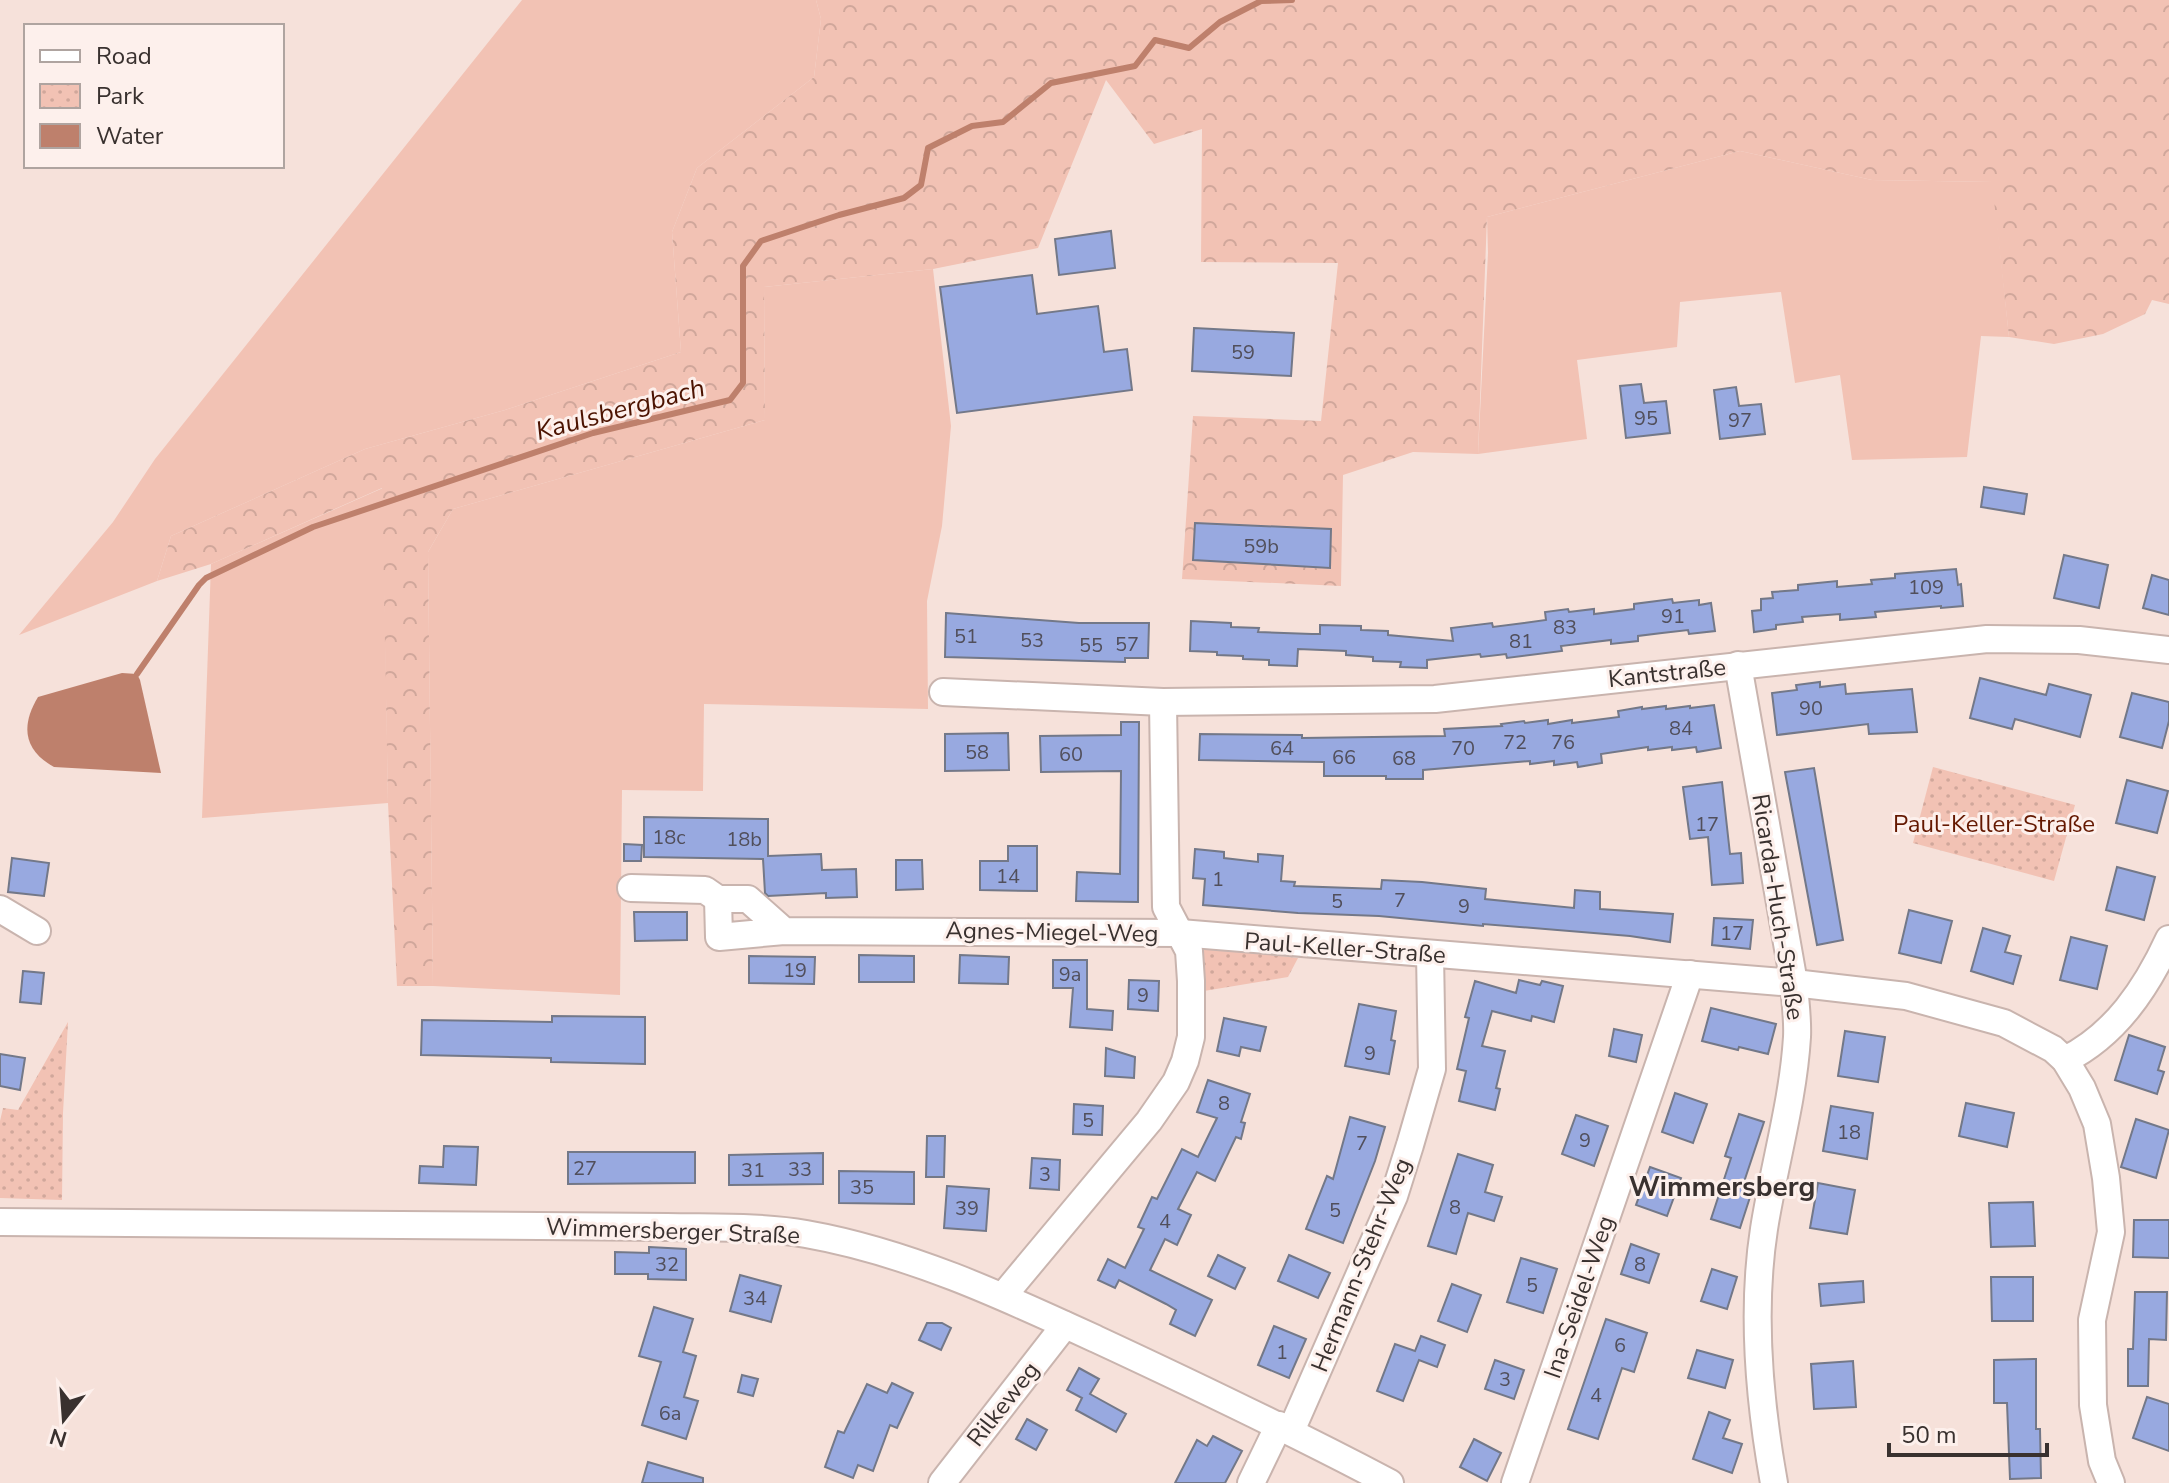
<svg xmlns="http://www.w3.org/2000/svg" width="2169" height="1483" font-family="'Nunito Sans',sans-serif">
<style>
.green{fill:#f2c2b4}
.forest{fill:url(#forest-crowns)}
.park{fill:url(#park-dots)}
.water{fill:#be806c}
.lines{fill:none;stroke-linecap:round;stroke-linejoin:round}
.stream{stroke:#be806c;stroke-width:6}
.building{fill:#98a9e0;stroke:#737888;stroke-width:2}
.minor-casing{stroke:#c9b4ae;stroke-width:30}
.minor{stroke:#fff;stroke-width:26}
.labels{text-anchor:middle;stroke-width:6;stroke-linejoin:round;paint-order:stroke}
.number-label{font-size:20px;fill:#514f5b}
.street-label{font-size:24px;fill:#39312f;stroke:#fdf0ec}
.park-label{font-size:24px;fill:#641800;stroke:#fdf0ec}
.water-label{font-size:26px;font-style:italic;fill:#4c1301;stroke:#fdf0ec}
.quarter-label{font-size:28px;font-weight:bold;fill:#39312f;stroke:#fdf0ec}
</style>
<defs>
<pattern id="forest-crowns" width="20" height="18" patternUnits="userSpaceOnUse" patternTransform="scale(2)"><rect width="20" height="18" fill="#f2c2b4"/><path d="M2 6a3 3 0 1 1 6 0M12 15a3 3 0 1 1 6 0" fill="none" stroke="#d0a79b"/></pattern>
<pattern id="park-dots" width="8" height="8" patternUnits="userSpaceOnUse" patternTransform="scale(2)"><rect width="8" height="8" fill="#f2c2b4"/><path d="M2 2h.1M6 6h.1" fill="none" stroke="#d0a79b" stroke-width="1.8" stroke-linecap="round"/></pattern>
</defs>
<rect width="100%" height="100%" fill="#f6e1da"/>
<g class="green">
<path d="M522 0H816L821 19 814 77 697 168 672 232 681 352 505 410 365 449 171 536 157 581 19 635 113 522 155 459Z"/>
<path d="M1740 151 1872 180 1993 182 2009 337 1981 336 1967 457 1852 460 1840 375 1795 383 1781 292 1680 302 1677 347 1577 360 1587 439 1478 454 1488 253 1487 217Z"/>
<path d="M933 269 951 426 942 526 927 601 928 709 704 704 703 791 622 790 620 995 433 986 428 552 453 509 765 420 764 287Z"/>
<path d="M383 488 388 803 202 818 211 564Z"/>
</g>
<path class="forest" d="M816 0H2169V304L2152 300 2145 314 2103 334 2054 344 2009 337 1992 182 1872 180 1740 151 1487 217 1478 454 1413 452 1343 475 1341 586 1182 579 1193 416 1321 421 1338 263 1201 262 1202 129 1154 144 1106 80 1038 248 933 269 764 287 765 420 453 509 428 552 433 986H397L388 803 382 488 211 564 157 581 171 536 365 449 505 410 681 352 672 232 697 168 814 77 821 19Z"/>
<g class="park">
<path d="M1933 767 2075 805 2054 881 1913 843Z"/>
<path d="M1204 948 1298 958 1288 977 1204 991Z"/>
<path d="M68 1022 63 1113 62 1200 0 1198V1121L3 1108 18 1110Z"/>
</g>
<path class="water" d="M122 673 137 674 140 680 161 773 54 767C23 750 21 725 38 697Z"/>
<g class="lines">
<path class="stream" d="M137 674 199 585 206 578 313 527 593 433 730 400 743 383V266L761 241 839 215 904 198 921 185 928 148 972 126 1003 122 1051 83 1135 66 1155 40 1189 48 1220 22 1261 1 1292 0"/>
</g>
<g class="building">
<path d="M1111 231 1115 268 1059 275 1055 239Z"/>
<path d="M1032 275 1037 314 1098 306 1104 352 1127 349 1132 390 957 413 940 287Z"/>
<path d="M1194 328 1294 333 1291 376 1192 371Z"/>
<path d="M1641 384 1644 403 1666 401 1670 433 1626 438 1620 386Z"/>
<path d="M1736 387 1739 406 1761 404 1765 434 1720 439 1714 390Z"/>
<path d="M1984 487 2027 494 2024 514 1981 507Z"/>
<path d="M1195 523 1331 529 1330 568 1193 560Z"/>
<path d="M2064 555 2108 565 2099 608 2054 598Z"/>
<path d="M1956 569 1958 585 1961 584 1963 606 1941 608V606L1875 612 1876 617 1840 620V614L1802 617 1803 622 1776 625V629L1754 632 1752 611 1761 610V599L1773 598 1772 592 1798 590V585L1837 581V587L1872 584 1871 580 1895 578V574Z"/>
<path d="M2152 575 2169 580V615L2143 608Z"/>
<path d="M1672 599 1673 603 1699 600V605L1711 603 1715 631 1689 634 1688 630 1662 633 1638 636V641L1611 644V640L1561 646 1562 651 1507 658 1506 654 1481 657 1480 654 1427 660V668L1400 667 1401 662 1373 661V657L1346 655V651L1298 649 1297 666 1269 665V660L1243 659V656L1217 655V652L1190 651 1191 621 1231 623V627L1259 628 1258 632 1312 634H1320V625L1361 626V630L1388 631V635L1453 641 1451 628 1492 623 1493 627 1546 620 1545 612 1568 609 1569 612 1594 609V614L1634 609V604Z"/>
<path d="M946 613 1079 623H1149L1148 658H1125V662L945 657Z"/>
<path d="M1980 678 2046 695 2049 684 2091 695 2080 737 2015 719 2012 729 1970 718Z"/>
<path d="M1820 682V687L1845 684 1846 694 1912 689 1917 732 1869 734 1868 724 1777 735 1772 693 1797 690 1796 685Z"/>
<path d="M2132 693 2169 702V721L2162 748 2120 737Z"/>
<path d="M1714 705 1721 748 1697 752 1696 747 1672 750V747L1648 750V747L1601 754 1602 763 1578 767 1577 762 1554 765V761L1530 764V761L1423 770V779H1386V776H1324V762L1199 760 1200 734 1302 735V738L1445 736 1444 729 1502 726 1501 724 1524 721 1525 723 1548 720V724L1572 720V723L1619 717 1618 711 1642 707V709L1666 706V709L1690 706V708Z"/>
<path d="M1121 722H1139L1138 902 1076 901 1077 872 1120 874 1121 771 1041 772 1040 736 1121 735Z"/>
<path d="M1008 733 1009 770 945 771V734Z"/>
<path d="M1814 768 1843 940 1817 945 1785 772Z"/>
<path d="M2127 780 2168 791 2157 833 2116 823Z"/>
<path d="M1722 782 1730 854 1741 853 1743 883 1712 885 1708 837 1690 839 1683 787Z"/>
<path d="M644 817 768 819V856L821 854 822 870 856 869 857 897 826 898V893L768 896 765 893 763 859 644 857Z"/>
<path d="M624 844 642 845 641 861H624Z"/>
<path d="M1008 846H1037V891L980 890V861H1008Z"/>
<path d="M1195 849 1224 852V858L1258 862V854L1283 856 1281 881 1295 882 1294 886 1381 889 1382 880 1422 882 1486 889 1485 899 1574 908 1575 890 1600 892V909L1673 914 1670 942 1630 936 1483 924V926L1379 916 1298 913 1203 905 1205 879 1193 878Z"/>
<path d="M12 858 49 863 44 896 8 892Z"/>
<path d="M896 860H922L923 889 896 890Z"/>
<path d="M2117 867 2155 877 2144 920 2106 910Z"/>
<path d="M1909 910 1952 921 1941 963 1899 953Z"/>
<path d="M634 912H687V940L635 941Z"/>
<path d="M1714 918 1753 920 1750 949 1712 945Z"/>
<path d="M1983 928 2010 936 2005 952 2021 956 2013 984 1971 971Z"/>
<path d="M2071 937 2107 946 2097 989 2060 980Z"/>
<path d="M859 955 914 956V982H859Z"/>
<path d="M960 955 1009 957 1008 984 959 983Z"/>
<path d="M749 956 815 957 814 984 749 983Z"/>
<path d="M1053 960H1087V1009L1113 1011 1112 1030 1070 1027 1073 988H1053Z"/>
<path d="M23 971 44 973 41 1004 20 1002Z"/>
<path d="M1129 980 1159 981 1158 1011 1128 1009Z"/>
<path d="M1519 980 1540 985 1542 981 1563 986 1554 1022 1532 1016 1531 1021 1492 1011 1482 1046 1505 1051 1496 1088 1500 1089 1495 1110 1459 1101 1466 1071 1457 1069 1469 1018 1465 1017 1475 981 1516 993Z"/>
<path d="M1359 1004 1396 1011 1391 1040 1395 1041 1389 1074 1345 1066Z"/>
<path d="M1711 1008 1776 1024 1768 1054 1739 1047 1738 1050 1702 1041Z"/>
<path d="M552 1016 645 1017V1064L551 1062V1058L421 1055 422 1020 552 1022Z"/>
<path d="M1224 1018 1266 1027 1260 1051 1241 1047 1239 1056 1217 1051Z"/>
<path d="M1614 1029 1642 1035 1636 1062 1609 1056Z"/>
<path d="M1845 1031 1885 1037 1878 1082 1838 1076Z"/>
<path d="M2129 1035 2165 1047 2158 1070 2164 1072 2157 1094 2115 1080Z"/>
<path d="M1106 1048 1135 1057 1134 1078 1105 1076Z"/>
<path d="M0 1054 25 1058 20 1090 0 1086Z"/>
<path d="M1208 1080 1250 1094 1241 1122 1245 1123 1241 1139 1236 1137 1215 1181 1197 1172 1178 1209 1191 1215 1177 1245 1165 1239 1150 1270 1212 1300 1195 1336 1170 1324 1176 1310 1166 1304 1119 1280 1115 1288 1098 1280 1108 1259 1125 1268 1144 1229 1138 1227 1152 1197 1157 1199 1182 1149 1198 1157 1217 1118 1197 1112Z"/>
<path d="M1675 1093 1707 1104 1693 1143 1662 1132Z"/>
<path d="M1966 1103 2014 1113 2007 1147 1959 1136Z"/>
<path d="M1074 1104 1103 1106 1102 1135 1073 1134Z"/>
<path d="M1831 1106 1873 1113 1867 1159 1823 1151Z"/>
<path d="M1739 1114 1764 1122 1742 1188 1752 1191 1740 1228 1711 1219 1731 1158 1725 1156Z"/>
<path d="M1576 1115 1608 1126 1594 1166 1562 1154Z"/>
<path d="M1350 1117 1385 1127 1375 1161 1343 1243 1306 1229 1327 1176 1333 1179Z"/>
<path d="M2136 1119 2169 1130 2156 1178 2121 1167Z"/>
<path d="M927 1136H945L944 1177H926Z"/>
<path d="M444 1146 478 1147 476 1185 419 1183 420 1166 443 1167Z"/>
<path d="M568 1152H695V1183L568 1184Z"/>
<path d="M823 1153V1184L729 1185V1155Z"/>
<path d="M1458 1154 1493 1165 1485 1192 1502 1197 1494 1221 1468 1213 1456 1254 1428 1246Z"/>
<path d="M1032 1158 1060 1160 1059 1190 1030 1188Z"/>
<path d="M1650 1167 1681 1178 1667 1216 1636 1205Z"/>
<path d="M839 1171 914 1172V1204L839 1203Z"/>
<path d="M1818 1183 1855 1190 1847 1234 1810 1228Z"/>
<path d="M947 1186 989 1189 986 1231 944 1228Z"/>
<path d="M2033 1202 2035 1246 1991 1247 1989 1203Z"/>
<path d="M2134 1220H2169V1258L2133 1257Z"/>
<path d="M1631 1244 1659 1254 1649 1283 1621 1274Z"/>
<path d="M649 1247 686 1249V1280L648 1279V1274H615V1252L649 1253Z"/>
<path d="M1218 1255 1245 1268 1235 1289 1208 1276Z"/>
<path d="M1289 1255 1330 1273 1318 1298 1278 1281Z"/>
<path d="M1521 1258 1557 1269 1543 1313 1507 1302Z"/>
<path d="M1712 1269 1737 1277 1727 1309 1701 1301Z"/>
<path d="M740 1275 781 1286 771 1322 730 1311Z"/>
<path d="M1991 1277H2033V1321H1992Z"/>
<path d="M1863 1281 1864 1302 1821 1306 1819 1284Z"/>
<path d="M1452 1284 1481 1295 1467 1332 1438 1321Z"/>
<path d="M2135 1292H2167L2166 1340 2149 1339 2148 1386H2128V1349H2133Z"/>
<path d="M654 1307 693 1319 683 1352 696 1356 684 1397 698 1401 686 1439 642 1425 661 1362 639 1356Z"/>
<path d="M1606 1319 1647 1333 1634 1372 1622 1368 1598 1439 1568 1429Z"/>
<path d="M927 1323H942L951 1328 941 1350 919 1340Z"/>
<path d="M1274 1326 1306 1339 1289 1378 1258 1365Z"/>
<path d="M1421 1336 1445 1345 1437 1367 1419 1360 1403 1401 1377 1391 1395 1344 1415 1351Z"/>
<path d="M1697 1350 1733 1360 1725 1388 1688 1378Z"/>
<path d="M2036 1359V1429H2040L2041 1478 2010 1479 2007 1403H1994V1360Z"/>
<path d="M1495 1360 1524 1370 1514 1399 1485 1389Z"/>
<path d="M1853 1361 1856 1407 1814 1409 1811 1364Z"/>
<path d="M1079 1368 1099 1379 1090 1394 1126 1414 1116 1432 1076 1410 1082 1398 1067 1390Z"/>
<path d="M742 1375 758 1379 753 1396 738 1392Z"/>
<path d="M892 1383 913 1393 897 1428 890 1425 873 1471 858 1465 853 1478 825 1467 838 1431 844 1433 867 1384 887 1393Z"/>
<path d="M2147 1397 2169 1404V1451L2133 1438Z"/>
<path d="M1709 1412 1730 1420 1723 1438 1742 1444 1732 1473 1693 1459Z"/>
<path d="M1027 1419 1047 1430 1036 1450 1016 1439Z"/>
<path d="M1213 1436 1242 1451 1225 1483H1175L1197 1440 1207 1446Z"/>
<path d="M1474 1439 1501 1453 1487 1481 1460 1467Z"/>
<path d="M648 1462 703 1478V1483H642Z"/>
</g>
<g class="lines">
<defs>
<g id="minor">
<path d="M1738 665 1794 983C1795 1001 1798 1019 1797 1037 1793 1102 1774 1165 1764 1229 1751 1313 1759 1400 1774 1483"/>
<path d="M943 692 1163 702 1435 699 1987 639 2079 640 2169 650"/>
<path d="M631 888 705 890 718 899"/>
<path d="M0 909 37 931"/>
<path d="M784 931 719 937 718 899H748L784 931 1180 933 1794 983 1906 996 2004 1023 2053 1049 2065 1060 2082 1088 2097 1124 2106 1178 2111 1232 2092 1320 2093 1405 2102 1461 2111 1483"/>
<path d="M2065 1060C2115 1035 2146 989 2169 939"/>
<path d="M0 1222 667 1227C713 1228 761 1226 806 1234 908 1252 1003 1296 1096 1339 1195 1385 1293 1432 1390 1483"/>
<path d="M1003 1296 1149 1121 1176 1082 1185 1061 1191 1037V981L1189 951 1166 907 1163 702"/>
<path d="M1291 1431 1394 1196 1410 1145 1432 1069 1430 954"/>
<path d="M942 1483 1065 1325"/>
<path d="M1251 1483 1279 1425"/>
<path d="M1515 1483 1690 974"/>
</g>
</defs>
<use href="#minor" class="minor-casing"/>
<use href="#minor" class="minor"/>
</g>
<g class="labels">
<g class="number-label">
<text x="1243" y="359">59</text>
<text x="1646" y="425">95</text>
<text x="1740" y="427">97</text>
<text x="1261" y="553">59b</text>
<text x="1926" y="594">109</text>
<text x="1673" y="623">91</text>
<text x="1565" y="634">83</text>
<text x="966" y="643">51</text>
<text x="1032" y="647">53</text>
<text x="1521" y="648">81</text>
<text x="1127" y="651">57</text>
<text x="1091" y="652">55</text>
<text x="1811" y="715">90</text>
<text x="1681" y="735">84</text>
<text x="1515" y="749">72</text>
<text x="1563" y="749">76</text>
<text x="1282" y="755">64</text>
<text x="1463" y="755">70</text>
<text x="977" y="759">58</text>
<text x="1071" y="761">60</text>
<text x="1344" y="764">66</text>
<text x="1404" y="765">68</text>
<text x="1707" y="831">17</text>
<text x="669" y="844">18c</text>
<text x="744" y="846">18b</text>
<text x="1008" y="883">14</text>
<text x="1218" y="886">1</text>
<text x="1400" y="907">7</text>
<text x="1337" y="908">5</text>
<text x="1464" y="913">9</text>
<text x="1732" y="940">17</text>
<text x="795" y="977">19</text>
<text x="1070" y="981">9a</text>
<text x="1143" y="1002">9</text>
<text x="1370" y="1060">9</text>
<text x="1224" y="1110">8</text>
<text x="1088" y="1127">5</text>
<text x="1849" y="1139">18</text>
<text x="1585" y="1147">9</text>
<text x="1362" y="1150">7</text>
<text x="585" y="1175">27</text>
<text x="800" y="1176">33</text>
<text x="753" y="1177">31</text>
<text x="1045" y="1181">3</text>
<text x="862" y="1194">35</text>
<text x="1455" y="1214">8</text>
<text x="967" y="1215">39</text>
<text x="1335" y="1217">5</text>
<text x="1165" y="1228">4</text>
<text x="667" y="1271">32</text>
<text x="1640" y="1271">8</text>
<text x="1532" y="1292">5</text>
<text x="755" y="1305">34</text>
<text x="1620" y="1352">6</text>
<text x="1282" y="1359">1</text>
<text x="1505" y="1386">3</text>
<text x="1596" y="1402">4</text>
<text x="670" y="1420">6a</text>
</g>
<g class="street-label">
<text transform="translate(1667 673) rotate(-6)" y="8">Kantstraße</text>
<text transform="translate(1778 907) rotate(81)" y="8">Ricarda-Huch-Straße</text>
<text transform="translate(1052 932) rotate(1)" y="8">Agnes-Miegel-Weg</text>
<text transform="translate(1345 948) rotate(4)" y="8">Paul-Keller-Straße</text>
<text transform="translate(673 1231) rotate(2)" y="8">Wimmersberger Straße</text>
<text transform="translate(1361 1265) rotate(-68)" y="8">Hermann-Stehr-Weg</text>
<text transform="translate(1579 1297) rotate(-71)" y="8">Ina-Seidel-Weg</text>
<text transform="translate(1003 1404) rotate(-52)" y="8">Rilkeweg</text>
</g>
<g class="park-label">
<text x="1994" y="832">Paul-Keller-Straße</text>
</g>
<g class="water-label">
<text transform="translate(620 409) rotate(-15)" y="9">Kaulsbergbach</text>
</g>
<g class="quarter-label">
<text x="1722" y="1196">Wimmersberg</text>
</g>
</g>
<rect x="24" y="24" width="260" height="144" fill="#fdf0ec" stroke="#afa4a0" stroke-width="2"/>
<rect x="40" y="50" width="40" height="12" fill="#ffffff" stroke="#afa4a0" stroke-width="2"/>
<text x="96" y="64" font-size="24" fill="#39312f">Road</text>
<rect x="40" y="84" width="40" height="24" fill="url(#park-dots)" stroke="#afa4a0" stroke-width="2"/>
<text x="96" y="104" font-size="24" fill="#39312f">Park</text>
<rect x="40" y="124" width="40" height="24" fill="#be806c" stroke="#afa4a0" stroke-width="2"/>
<text x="96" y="144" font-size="24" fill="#39312f">Water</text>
<g transform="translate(64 1419) rotate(197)" stroke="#fdf0ec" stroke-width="6" paint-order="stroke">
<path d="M0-6L14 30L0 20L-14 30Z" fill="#39312f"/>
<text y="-12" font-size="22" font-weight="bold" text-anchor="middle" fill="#39312f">N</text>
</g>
<path d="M1889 1443v12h158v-12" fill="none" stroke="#39312f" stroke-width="4"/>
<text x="1901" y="1443" font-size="24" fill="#39312f" stroke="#fdf0ec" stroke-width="6" paint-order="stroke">50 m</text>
</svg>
